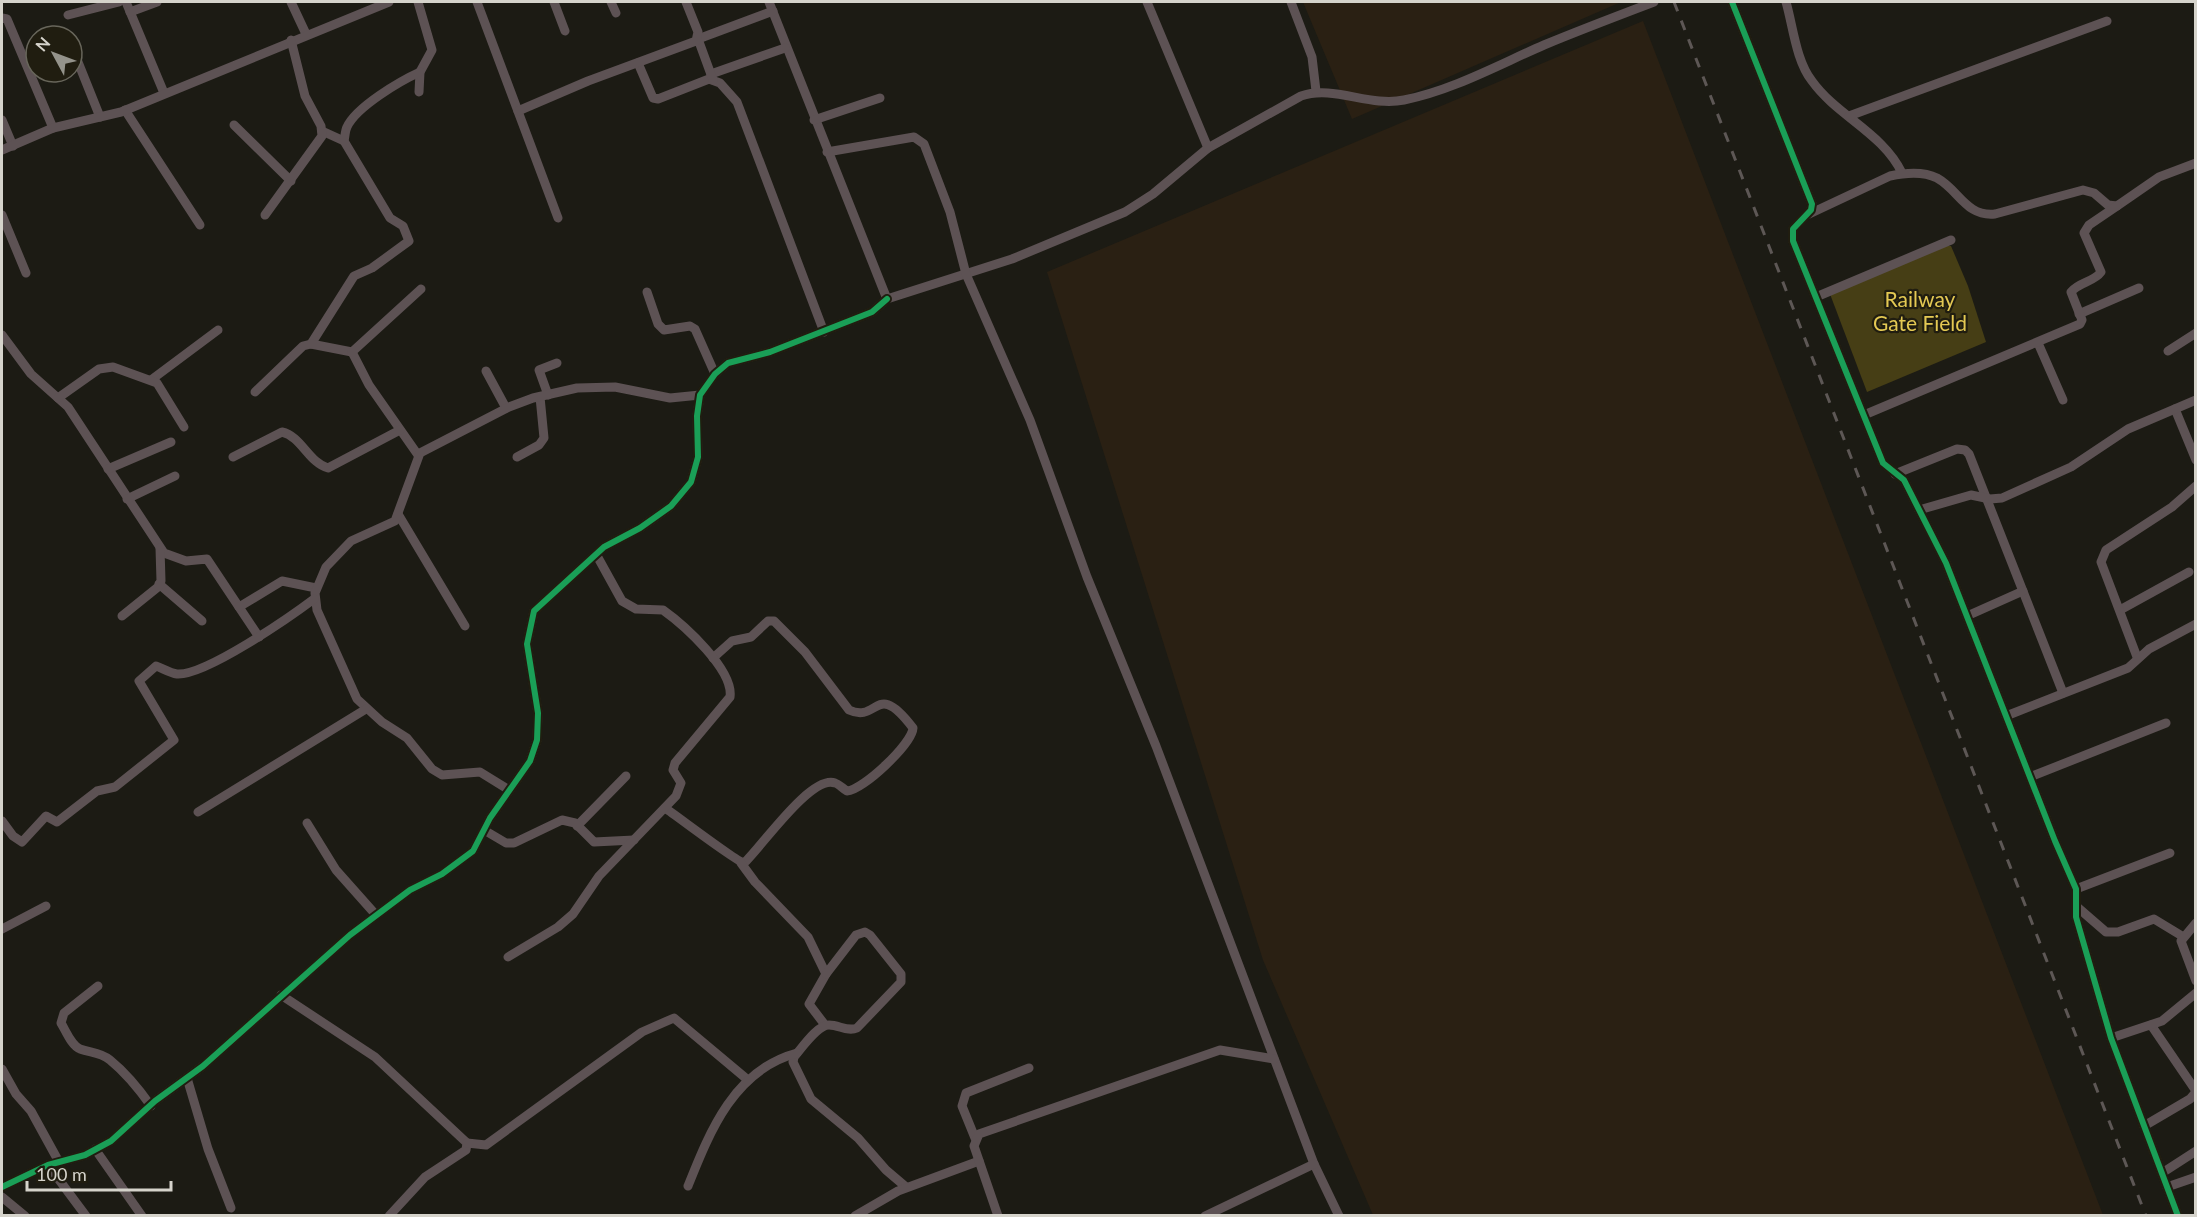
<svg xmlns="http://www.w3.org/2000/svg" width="2197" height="1217" font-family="Lato,sans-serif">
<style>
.industrial{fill:#2a2013}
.green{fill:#463e15}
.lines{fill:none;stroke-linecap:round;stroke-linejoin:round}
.minor{stroke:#5d5254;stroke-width:9}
.rail{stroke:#5d5755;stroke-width:3;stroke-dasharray:10 10;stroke-linecap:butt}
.cycleway-casing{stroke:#201d10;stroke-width:10}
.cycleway{stroke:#1a9f57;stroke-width:6}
.labels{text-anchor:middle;stroke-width:4.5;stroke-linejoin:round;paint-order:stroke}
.park-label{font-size:21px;fill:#e4c953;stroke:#201d10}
</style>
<rect width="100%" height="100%" fill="#1c1b14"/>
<g class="industrial">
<path d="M1303 2H1621L1352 119Z"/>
<path d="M1643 21 2020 1000 2103 1215H1373L1263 960 1047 272Z"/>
</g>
<path class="green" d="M1943 246H1951L1968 286 1986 342 1867 392 1830 294Z"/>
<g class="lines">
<g class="minor">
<path d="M126 2 164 93"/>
<path d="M291 2 306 34"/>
<path d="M418 2 432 50 420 72 419 92"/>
<path d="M477 2 558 218"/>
<path d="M554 2 565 31"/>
<path d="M611 2 616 13"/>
<path d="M769 2 887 299 1012 259 1125 212 1153 194 1208 148 1301 96C1334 85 1369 107 1404 100 1453 90 1498 65 1544 45 1580 30 1617 16 1654 2"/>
<path d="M1147 2 1208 148"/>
<path d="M1291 2 1312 57 1316 91"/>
<path d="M1732 2 1812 204 1811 210 1793 229V241L1883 463 1904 480 1946 563 2055 841 2076 889V917L2111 1038 2178 1216"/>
<path d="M1786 2C1793 26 1796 61 1812 81 1837 116 1883 133 1902 173"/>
<path d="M130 12 157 2"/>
<path d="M68 15 119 2"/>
<path d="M2 18 7 19 53 128"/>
<path d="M72 47 100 117"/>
<path d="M638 63 653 98 658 99 709 79 720 83 737 102 824 332"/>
<path d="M711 74 785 48"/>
<path d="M713 80 698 39 773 11"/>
<path d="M125 110 200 225"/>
<path d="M518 111 588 81 696 41 698 32 686 2"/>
<path d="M1849 116 2107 21"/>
<path d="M2 120 13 146"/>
<path d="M814 120 880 98"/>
<path d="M234 125 291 181"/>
<path d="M322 131 344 141"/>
<path d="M2 150 53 128 121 112 389 2"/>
<path d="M827 152 914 137 924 144 950 212 966 274 1030 420 1087 577 1156 746 1314 1164 1339 1216"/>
<path d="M2 215 26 273"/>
<path d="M265 215 322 136 321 126 305 96 291 40"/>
<path d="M1807 215 1890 176C1904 173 1923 171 1937 178 1959 190 1966 217 1995 214L2083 190 2094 193 2108 205 2117 206 2159 177 2196 163"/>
<path d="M647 292 658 324 664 330 690 326 695 329 715 374"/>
<path d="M1816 297 1951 240"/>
<path d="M2079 314 2139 288"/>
<path d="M2 335 31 374 68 407 164 553 186 561 207 559 259 637"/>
<path d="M2038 343 2063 400"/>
<path d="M311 344 354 276 372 268 409 241 403 226 390 218 344 141C345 137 345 131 347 127 356 107 400 81 420 72"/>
<path d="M2168 351 2196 333"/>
<path d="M486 371 506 408"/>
<path d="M151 380 218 330"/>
<path d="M255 392 303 346 311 344 352 352"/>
<path d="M548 395 539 370 557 363"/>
<path d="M58 398 99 369 113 367 157 383 184 427"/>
<path d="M2175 409 2196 460"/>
<path d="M1864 415 2080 324 2082 320 2071 292C2079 282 2094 282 2101 272L2084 233 2089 225 2117 206"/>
<path d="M418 455 369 385 352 352 421 289"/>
<path d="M233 457 282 432C301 436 309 463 328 468L400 430"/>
<path d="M517 457 539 445 544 438 540 397"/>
<path d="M108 469 171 442"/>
<path d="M1895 474 1957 449 1965 450 1969 454 2063 693"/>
<path d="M127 499 175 476"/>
<path d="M1919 510 1971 495 1990 499 2002 498 2071 467 2128 429 2196 400"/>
<path d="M398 514 465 626"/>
<path d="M159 584 202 621"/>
<path d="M239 607 282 581 316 588"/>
<path d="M2120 610 2189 572"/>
<path d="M122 616 158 587 161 581 160 548"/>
<path d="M1967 616 2023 591"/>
<path d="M2137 657 2101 562 2106 550 2172 507 2196 486"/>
<path d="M2006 716 2128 668 2149 649 2196 624"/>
<path d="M2030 777 2166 723"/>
<path d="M509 790 480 772 442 775 432 769 407 738 382 722 357 699 317 610 315 593 326 567 351 541 395 521 420 453 509 407 533 398 577 388 615 387 670 398 700 395"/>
<path d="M665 808C677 816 737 862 744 863 760 849 811 774 835 783 839 784 843 789 847 791 863 790 912 744 913 728 875 678 879 724 849 710L805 652 774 621H768L751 637 732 641 713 658"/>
<path d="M198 812 366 709"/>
<path d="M2 821 13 836 22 842 46 816 57 822 97 791 115 787 174 740 139 681 156 666C162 668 170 673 177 674 205 676 290 617 314 599"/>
<path d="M307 823 336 870 376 915"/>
<path d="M577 826 626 776"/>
<path d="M484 830 506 843H514L562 820 575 823 594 842 634 840"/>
<path d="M741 863 755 882 808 937 826 974 809 1004 825 1025"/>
<path d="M2076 889 2170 853"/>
<path d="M2076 906 2106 932H2118L2154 919 2182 936"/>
<path d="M2196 923 2181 941 2196 981"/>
<path d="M2 929 46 906"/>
<path d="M508 957 558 927 573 914 599 876 676 796 681 783 673 770 675 763 730 697C734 670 684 625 663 610L636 609 622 601 596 554"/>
<path d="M826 974 856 935 865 932 870 935 901 974V982L857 1028C848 1032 839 1025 829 1025 817 1025 802 1048 794 1057L793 1062 811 1099 858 1138 886 1170 906 1187"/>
<path d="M98 986 64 1013 61 1023C66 1031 71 1045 80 1049 91 1053 100 1052 110 1060 126 1073 139 1089 151 1106"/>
<path d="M281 995 375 1057 467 1143 466 1150 425 1177 389 1216"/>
<path d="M2151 1025 2196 1091"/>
<path d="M2111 1038 2162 1021 2196 993"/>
<path d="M2 1069 16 1094 31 1111 59 1162"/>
<path d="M187 1078 208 1149 231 1208"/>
<path d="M2144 1126 2190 1099 2196 1092"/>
<path d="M975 1138 962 1106 966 1093 1029 1068"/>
<path d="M467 1143 486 1145 642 1032 674 1018 748 1080"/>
<path d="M95 1149 142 1216"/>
<path d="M48 1165 86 1216"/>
<path d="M2162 1173 2196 1151"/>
<path d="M688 1186C710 1131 734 1070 797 1053"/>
<path d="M2 1187 48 1165 85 1155 111 1141 155 1101 203 1066 350 935 410 890 442 874 473 851 490 818 530 761 537 740 538 713 527 644 534 611 604 547 640 528 671 506 691 482 698 457 697 416 700 395 715 374 728 363 770 352 872 312 887 299"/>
<path d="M2167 1187 2196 1177"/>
<path d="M2 1197 25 1216"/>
<path d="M855 1216 898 1191 979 1161"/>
<path d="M998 1216 974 1146 979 1134 1220 1050 1274 1059"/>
<path d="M1205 1216 1314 1164"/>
</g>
<path class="rail" d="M1674 2 2146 1216"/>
<defs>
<g id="cycleway">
<path d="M1732 2 1812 204 1811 210 1793 229V241L1883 463 1904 480 1946 563 2055 841 2076 889V917L2111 1038 2178 1216"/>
<path d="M2 1187 48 1165 85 1155 111 1141 155 1101 203 1066 350 935 410 890 442 874 473 851 490 818 530 761 537 740 538 713 527 644 534 611 604 547 640 528 671 506 691 482 698 457 697 416 700 395 715 374 728 363 770 352 872 312 887 299"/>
</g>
</defs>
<use href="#cycleway" class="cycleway-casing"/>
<use href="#cycleway" class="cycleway"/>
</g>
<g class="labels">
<g class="park-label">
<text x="1920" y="307">Railway<tspan x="1920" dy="24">Gate Field</tspan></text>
</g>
</g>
<rect width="2197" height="1217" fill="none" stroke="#d5d3cb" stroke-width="6"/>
<g transform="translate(54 54) rotate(311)"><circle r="28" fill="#201d10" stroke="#68665b" stroke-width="1.5"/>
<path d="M0-4.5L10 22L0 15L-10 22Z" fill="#94938b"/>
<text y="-9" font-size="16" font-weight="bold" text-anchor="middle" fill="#d5d3cb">N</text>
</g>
<path d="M27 1181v9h144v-9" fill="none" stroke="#d5d3cb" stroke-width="3"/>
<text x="36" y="1181" font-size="18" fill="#d5d3cb" stroke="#201d10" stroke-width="4.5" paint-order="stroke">100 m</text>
</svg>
